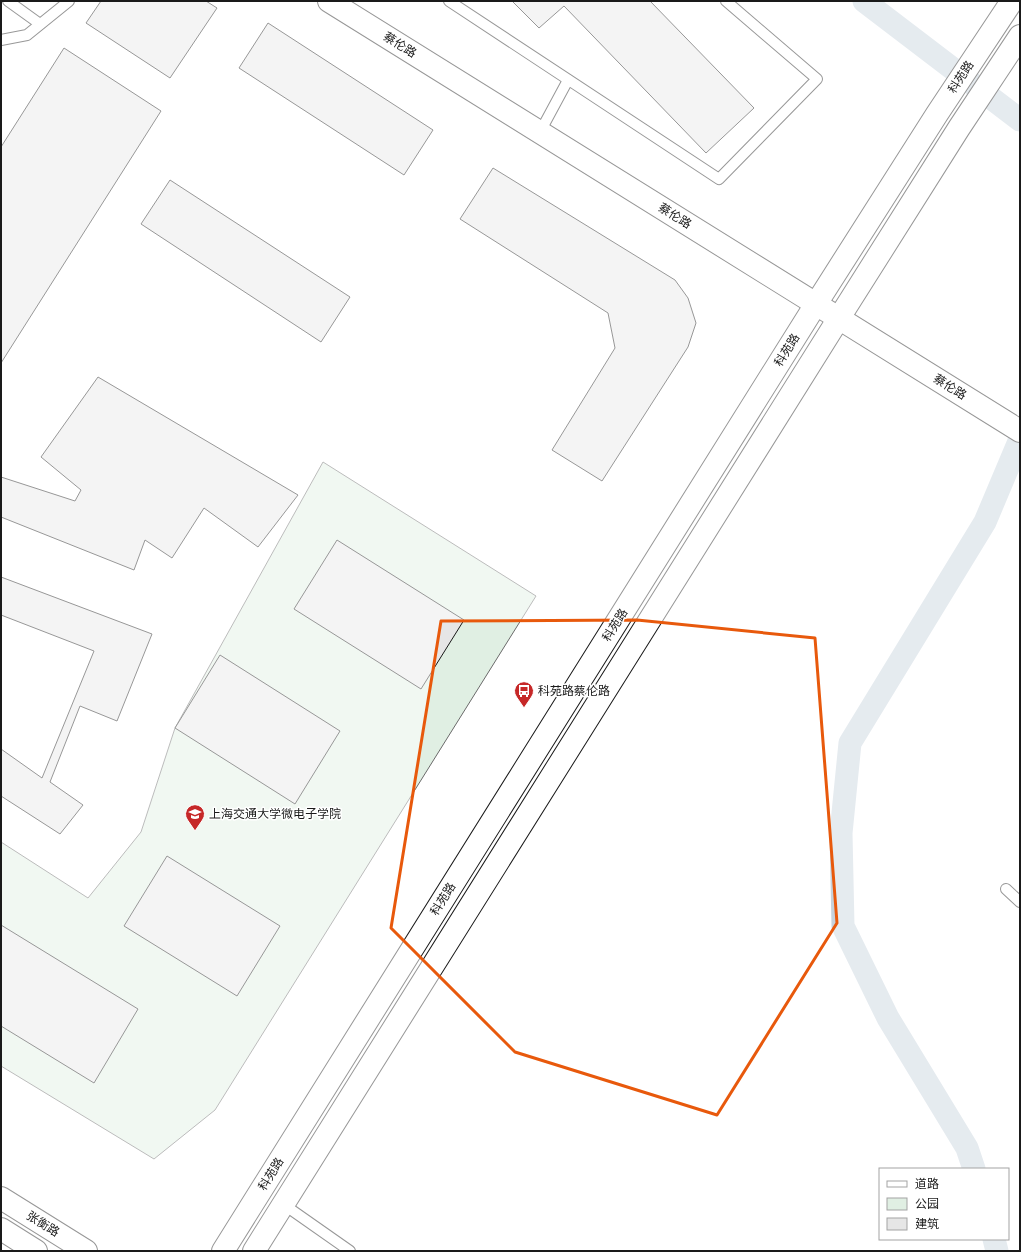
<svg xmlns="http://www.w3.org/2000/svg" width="1021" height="1252" font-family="Poppins,'Noto Sans SC',sans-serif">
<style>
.green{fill:#e0efe3;stroke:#6a6a6a}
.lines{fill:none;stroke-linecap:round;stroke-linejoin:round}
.canal{stroke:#c6d2dc;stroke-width:23}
.building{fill:#e6e6e6;stroke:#1a1a1a}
.service-casing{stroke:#1a1a1a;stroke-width:12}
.tertiary-casing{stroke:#1a1a1a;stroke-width:24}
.secondary-casing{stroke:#1a1a1a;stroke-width:24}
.service{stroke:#fff;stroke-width:10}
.tertiary{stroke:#fff;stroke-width:22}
.secondary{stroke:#fff;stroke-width:22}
.marked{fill:none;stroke:#e8590c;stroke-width:3;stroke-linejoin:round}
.labels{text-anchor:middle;stroke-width:3;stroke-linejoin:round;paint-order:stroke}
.street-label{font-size:12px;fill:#1a1a1a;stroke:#fff}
.poi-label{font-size:12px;fill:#1a1a1a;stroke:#fff;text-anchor:start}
</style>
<rect width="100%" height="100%" fill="#fff"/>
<path class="green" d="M323 462 536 596 215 1110 154 1159 1 1066V842L88 898 141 832 175 728Z"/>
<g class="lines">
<g class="canal">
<path d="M864 1 1020 120"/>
<path d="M974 1169 967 1148 888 1018 843 926 841 833 850 743 985 522 1020 439"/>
<path d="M994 1239 997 1251"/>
</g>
</g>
<g class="building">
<path d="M101 1H206L217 8 170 78 86 23Z"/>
<path d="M512 1H650L754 108 706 153 564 6 539 28Z"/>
<path d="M268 23 433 130 404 175 239 68Z"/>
<path d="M64 48 161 111 1 363V147Z"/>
<path d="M493 168 675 280 688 298 696 323 688 347 602 481 552 450 615 348 608 313 460 219Z"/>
<path d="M170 180 350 297 321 342 141 224Z"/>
<path d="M98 377 298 495 258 547 204 508 172 558 145 540 134 570 1 517V477L75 501 81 490 41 457Z"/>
<path d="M337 540 464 620 421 689 294 609Z"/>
<path d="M1 577 152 634 117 721 80 706 50 782 83 805 60 834 1 796V749L42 778 94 651 1 615Z"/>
<path d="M220 655 340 731 295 804 175 728Z"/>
<path d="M167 856 280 926 237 996 124 926Z"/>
<path d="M1 925 138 1009 94 1083 1 1026Z"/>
</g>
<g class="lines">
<defs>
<g id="service">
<path d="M8 1 40 24"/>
<path d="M449 1 719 179 817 79 726 1"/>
<path d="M1 40 27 35 69 1"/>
<path d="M540 132 568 80"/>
<path d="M1006 889 1020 902"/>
<path d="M283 1204 350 1251"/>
</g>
<g id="tertiary">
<path d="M329 1 1020 431"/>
<path d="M223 1251 816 304 937 114 1012 1"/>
<path d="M254 1251 839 318 959 128 1020 36"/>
</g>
<g id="secondary">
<path d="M1 1198 86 1251"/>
<path d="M1 1229 36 1251"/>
</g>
</defs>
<use href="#service" class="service-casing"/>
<use href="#tertiary" class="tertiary-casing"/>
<use href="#secondary" class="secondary-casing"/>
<use href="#service" class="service"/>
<use href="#tertiary" class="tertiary"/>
<use href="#secondary" class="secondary"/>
</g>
<path d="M0 0H1021V1252H0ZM637 620 815 638 837 923 717 1115 515 1052 391 928 441 621Z" fill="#fff" fill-opacity=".55" fill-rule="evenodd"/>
<path class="marked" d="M637 620 815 638 837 923 717 1115 515 1052 391 928 441 621Z"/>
<defs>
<symbol id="bus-pin" viewBox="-11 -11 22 30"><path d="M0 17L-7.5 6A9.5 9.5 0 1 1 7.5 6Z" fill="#c62828" stroke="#fff"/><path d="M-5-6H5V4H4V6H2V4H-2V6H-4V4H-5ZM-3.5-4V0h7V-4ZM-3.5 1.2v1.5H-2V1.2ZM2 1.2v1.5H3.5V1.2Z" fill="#fff"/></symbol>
<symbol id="university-pin" viewBox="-11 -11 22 30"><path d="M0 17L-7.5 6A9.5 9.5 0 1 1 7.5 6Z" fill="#c62828" stroke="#fff"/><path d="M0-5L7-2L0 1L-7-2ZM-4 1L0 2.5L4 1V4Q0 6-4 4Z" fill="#fff"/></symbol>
</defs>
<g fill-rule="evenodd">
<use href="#bus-pin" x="513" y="680" width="22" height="30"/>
<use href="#university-pin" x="184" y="803" width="22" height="30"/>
</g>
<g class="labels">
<g class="street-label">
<text transform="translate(400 45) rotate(32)" y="4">蔡伦路</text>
<text transform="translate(961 77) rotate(-57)" y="4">科苑路</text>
<text transform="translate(675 216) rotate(32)" y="4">蔡伦路</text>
<text transform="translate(787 350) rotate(-58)" y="4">科苑路</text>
<text transform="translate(950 387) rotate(32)" y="4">蔡伦路</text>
<text transform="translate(615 625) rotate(-58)" y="4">科苑路</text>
<text transform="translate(443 899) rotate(-58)" y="4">科苑路</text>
<text transform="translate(271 1174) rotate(-58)" y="4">科苑路</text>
<text transform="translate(43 1224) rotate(32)" y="4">张衡路</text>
</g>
<g class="poi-label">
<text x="538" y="695">科苑路蔡伦路</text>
<text x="209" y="818">上海交通大学微电子学院</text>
</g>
</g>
<rect width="1021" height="1252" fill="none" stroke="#1a1a1a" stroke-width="4"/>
<rect x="879" y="1168" width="130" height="72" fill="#ffffff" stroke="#a3a3a3"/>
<rect x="887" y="1181" width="20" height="6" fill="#ffffff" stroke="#a3a3a3"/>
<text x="915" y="1188" font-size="12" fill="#1a1a1a">道路</text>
<rect x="887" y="1198" width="20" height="12" fill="#e0efe3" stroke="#a3a3a3"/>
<text x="915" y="1208" font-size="12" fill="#1a1a1a">公园</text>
<rect x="887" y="1218" width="20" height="12" fill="#e6e6e6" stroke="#a3a3a3"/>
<text x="915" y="1228" font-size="12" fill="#1a1a1a">建筑</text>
</svg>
